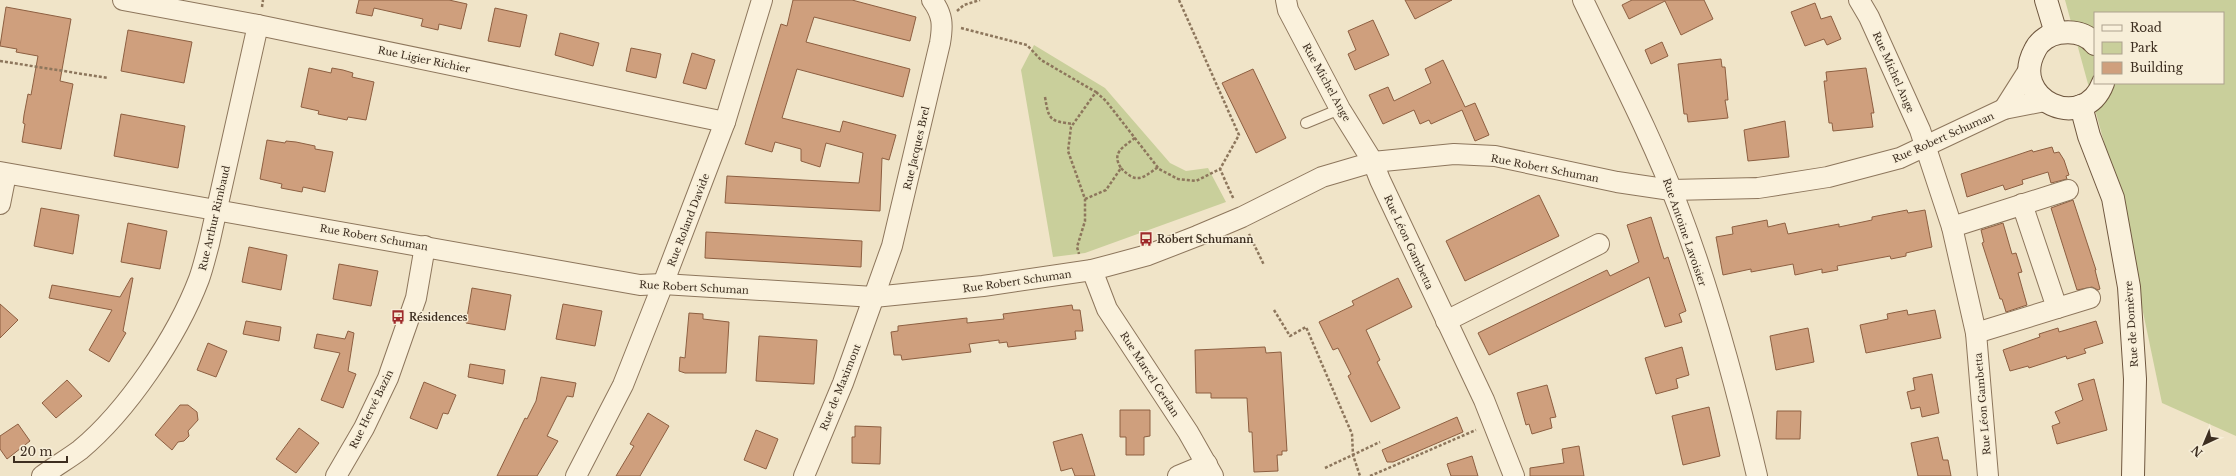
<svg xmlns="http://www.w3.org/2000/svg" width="2236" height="476" font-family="'Libre Baskerville',serif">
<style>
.green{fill:#c9cf9b;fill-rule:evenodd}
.building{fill:#cf9f7d;stroke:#8d5f41}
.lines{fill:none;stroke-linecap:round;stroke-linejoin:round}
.lane-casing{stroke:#8d765c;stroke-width:12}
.street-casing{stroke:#8d765c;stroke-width:22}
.secondary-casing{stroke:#6f573f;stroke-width:24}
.path{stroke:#8d765c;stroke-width:2.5;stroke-dasharray:3 2;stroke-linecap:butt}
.lane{stroke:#faf1dc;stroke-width:10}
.street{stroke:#faf1dc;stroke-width:20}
.secondary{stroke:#faf1dc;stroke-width:22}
.labels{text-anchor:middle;stroke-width:3;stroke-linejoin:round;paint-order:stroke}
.street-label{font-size:10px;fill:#3d2e20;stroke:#f7eed8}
.poi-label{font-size:10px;font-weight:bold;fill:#3d2e20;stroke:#f7eed8;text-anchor:start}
</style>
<rect width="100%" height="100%" fill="#f0e4c8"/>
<g class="green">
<path d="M2065 0H2236V436L2162 403 2119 197ZM2095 13H2223V83H2095Z"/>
<path d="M1034 45 1105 88 1170 163 1186 171 1208 168 1226 202 1085 253 1053 257 1021 70Z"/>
</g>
<g class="building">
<path d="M359 0H449L467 4 461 29 439 24 438 30 421 26 423 19 374 8 372 16 356 13Z"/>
<path d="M793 0H852L916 17 910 41 814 17 806 42 910 69 903 97 797 69 782 118 840 132 843 121 896 135 889 160 882 158 880 211 725 203 727 176 859 183 863 153 826 143 820 167 801 161V149L775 142 772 152 745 144 781 24 787 26Z"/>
<path d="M1405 0H1452L1415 19Z"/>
<path d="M1632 0H1704L1713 19 1681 35 1665 1 1629 19 1622 5Z"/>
<path d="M1815 3 1821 19 1831 16 1841 39 1827 45 1824 39 1805 46 1791 12Z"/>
<path d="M6 7 71 19 60 81 73 84 61 149 22 142 25 124 23 123 24 115 28 94 31 95 38 56 16 52 17 49 0 46Z"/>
<path d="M495 8 527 15 520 47 488 41Z"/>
<path d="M1373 20 1389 55 1355 70 1348 54 1356 50 1348 31Z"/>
<path d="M128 30 192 42 184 83 121 71Z"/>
<path d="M560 33 599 43 593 66 555 55Z"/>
<path d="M1662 42 1668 56 1651 64 1645 50Z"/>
<path d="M631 48 661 54 656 78 626 71Z"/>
<path d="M692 53 715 60 706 89 683 83Z"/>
<path d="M1721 59 1722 67H1725L1728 100H1725L1728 118 1688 122 1687 114H1684L1678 64Z"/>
<path d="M1443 60 1465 107 1475 103 1489 135 1475 141 1462 110 1431 124 1429 120 1420 124 1414 110 1383 124 1369 95 1388 87 1394 101 1431 83 1425 69Z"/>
<path d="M309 68 331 73 332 68 343 70 353 73 352 77 374 82 366 120 348 117 347 120 318 114 319 111 301 107Z"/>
<path d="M1866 68 1874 113H1871L1873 127 1833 131 1832 123H1829L1824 81H1827L1826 72Z"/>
<path d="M1253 69 1286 138 1256 153 1222 83Z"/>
<path d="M121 114 185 126 178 168 114 156Z"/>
<path d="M1785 121 1789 157 1748 161 1744 130Z"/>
<path d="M267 140 285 143 286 141 296 142 315 146V149L333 152 325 192 303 187 302 192 281 188 282 184 260 179Z"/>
<path d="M2052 147 2054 153 2059 152 2064 160 2069 175 2066 176 2067 179 2051 183 2048 172 2022 180 2023 184 2005 190 2003 185 1967 197 1961 174 2032 150 2033 152Z"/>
<path d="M1539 195 1559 236 1465 281 1446 241Z"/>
<path d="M2073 200 2096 270H2095L2100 289 2098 290 2092 287 2077 290 2051 208Z"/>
<path d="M41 208 79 215 73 254 34 246Z"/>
<path d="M1907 210 1908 213 1925 210 1932 247 1906 253V256L1891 259 1890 256 1837 266 1838 270 1822 273V269L1795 275 1793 264 1751 272V269L1723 275 1716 237 1733 234 1732 227 1767 220 1768 227 1785 223 1788 234 1839 224V227L1872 220V217Z"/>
<path d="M1651 217 1664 259 1668 257 1686 311 1679 314 1682 322 1665 327 1649 277 1489 355 1478 333 1607 270 1610 276 1639 262 1627 225Z"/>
<path d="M128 223 167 231 160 269 121 262Z"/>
<path d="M2003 223 2012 254 2016 253 2022 272 2018 273 2027 305 2006 312 2002 299H2000L1982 243 1984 242 1981 230Z"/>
<path d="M706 232 862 241 861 267 705 258Z"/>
<path d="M249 247 287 255 281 290 242 282Z"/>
<path d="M339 264 378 271 371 306 333 299Z"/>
<path d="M131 278H133L123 331 126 333 109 362 89 350 112 310 49 298 52 285 120 297Z"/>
<path d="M1398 278 1412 307 1366 330 1380 360 1377 362 1400 408 1371 422 1348 376 1351 374 1338 348 1333 350 1319 322 1354 305 1352 301Z"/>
<path d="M472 288 511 295 505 330 466 323Z"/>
<path d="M0 304 18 320 0 338Z"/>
<path d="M563 304 602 311 595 346 556 339Z"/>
<path d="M1072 305 1073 310H1080L1083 331H1075L1076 339 1008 347 1007 342 999 343V340L969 344 971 352 902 360 901 355H894L891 332 898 331V326L967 318V323L1004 319 1003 314Z"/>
<path d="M1907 310 1908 315 1935 310 1941 338 1866 353 1860 325 1888 319 1887 314Z"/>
<path d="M689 313 703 314V319L729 322 726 373H685L679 371 680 357 685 358Z"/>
<path d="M246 321 281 327 279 341 243 334Z"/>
<path d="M2096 321 2103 343 2084 349 2086 353 2067 359 2066 356 2029 368 2028 366 2010 371 2003 350 2040 337 2039 334 2058 328 2059 332Z"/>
<path d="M1808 328 1814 362 1776 370 1770 336Z"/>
<path d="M348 331 354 333 348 371 356 374 343 408 321 400 340 353 314 348 317 334 345 339Z"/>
<path d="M759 336 817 340 814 384 756 381Z"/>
<path d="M208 343 227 351 216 377 197 370Z"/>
<path d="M1265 347 1266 353 1281 352 1287 451H1282V455H1277L1278 471 1254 472 1252 432H1249L1247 398H1211V393H1196L1195 350Z"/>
<path d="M1682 347 1689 375 1676 379 1678 388 1656 394 1645 358Z"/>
<path d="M470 364 505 370 503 384 468 377Z"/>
<path d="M1932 374 1939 413 1922 417 1920 407 1911 409 1907 392 1915 390 1913 378Z"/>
<path d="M541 377 576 383 573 397 567 396 547 436 558 441 537 476H497L525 418 527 419 536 401Z"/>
<path d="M2094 379 2107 430 2057 444 2052 426 2060 423 2055 412 2083 400 2078 384Z"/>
<path d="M67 380 82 396 56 418 42 403Z"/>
<path d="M424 382 456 395 448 414 443 413 437 429 410 418Z"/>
<path d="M1547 385 1556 417 1550 418 1552 428 1532 434 1529 424 1526 425 1517 393Z"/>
<path d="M180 405H188L197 412 198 420 188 431 189 436 184 441 178 442 172 450 155 435Z"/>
<path d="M1709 407 1720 456 1683 465 1672 416Z"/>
<path d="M1120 410H1150V436L1144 437V455H1126V437H1120Z"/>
<path d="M1777 411H1801L1800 439H1776Z"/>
<path d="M648 413 669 426 640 476H616L634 446 630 444Z"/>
<path d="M1457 417 1463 432 1393 462H1387L1382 450Z"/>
<path d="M18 424 30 441 7 459 0 449V436Z"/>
<path d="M855 426 881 427 880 464 852 463V437H855Z"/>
<path d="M299 428 319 443 296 473 276 459Z"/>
<path d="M756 430 778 439 766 469 744 460Z"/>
<path d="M1082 434 1095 476H1075L1072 468 1061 471 1060 467 1053 442Z"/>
<path d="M1938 437 1943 460H1948L1951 476H1918L1911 443Z"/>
<path d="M1579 446 1584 476H1530V468L1564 463 1562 449Z"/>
<path d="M1472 456 1478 476H1451L1447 464Z"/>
</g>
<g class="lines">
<defs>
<path id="lane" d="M1306 123 1340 109"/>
<g id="street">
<path d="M123 0 258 25 725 122"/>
<path d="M1286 0 1288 10 1340 109 1373 162 1380 180 1484 400 1514 476"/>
<path d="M1583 0C1616 69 1652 137 1679 209 1712 296 1736 386 1757 476"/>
<path d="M1859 0 1869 17 1920 130 1952 227 1976 333 1988 476"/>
<path d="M2004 109 2030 68"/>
<path d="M0 172 640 285 663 284 874 297 983 286 1092 270 1148 255 1197 236 1242 217 1322 177 1373 162 1454 154 1495 156 1617 182 1671 190 1758 188 1828 177 1900 158 2004 109 2045 101"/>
<path d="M0 204 6 174"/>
<path d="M2022 204 2057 308"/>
<path d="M1952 227 2068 190"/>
<path d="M1092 270 1107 309 1188 432 1213 476"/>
<path d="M1446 321 1599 244"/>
<path d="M1976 333 2090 298"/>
<path d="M42 476C54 467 68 459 80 450 127 411 177 337 199 279 203 268 206 255 209 244L258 25"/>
<path d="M336 476 364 428 388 378 416 298 425 246"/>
<path d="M576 476 623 385 663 284 725 122 762 0"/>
<path d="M804 476 843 383 892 246 940 43C943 25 943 15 932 0"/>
<path d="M1178 476 1207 464"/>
</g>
<g id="secondary">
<path d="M2046 0 2056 33"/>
<path d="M2095 44C2086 33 2072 31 2059 33 2050 34 2039 41 2035 50 2008 100 2084 134 2103 83"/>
<path d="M2081 106 2089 136 2113 198 2129 287 2135 379 2133 476"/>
</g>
</defs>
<use href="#lane" class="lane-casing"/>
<use href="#street" class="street-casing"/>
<use href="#secondary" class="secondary-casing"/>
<g class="path">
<path d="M1179 0 1239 135 1220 169"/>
<path d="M262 7 263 0"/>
<path d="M957 11 964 5 980 0"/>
<path d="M961 28 1027 45 1041 60 1096 92 1071 127 1068 151 1085 199V221L1077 247 1079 254"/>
<path d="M0 61 108 78"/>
<path d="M1096 92 1106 101 1159 169 1178 179 1196 181 1220 169 1234 200"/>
<path d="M1045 97C1049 120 1049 121 1073 124"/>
<path d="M1121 168C1136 184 1142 179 1158 167"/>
<path d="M1085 199 1106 190 1121 168C1111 153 1123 147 1135 138"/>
<path d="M1249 234 1264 265"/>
<path d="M1274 310 1290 336 1306 327 1352 434 1353 455 1360 476"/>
<path d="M1325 468 1380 442"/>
<path d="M1370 476 1476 430"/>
</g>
<use href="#lane" class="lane"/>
<use href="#street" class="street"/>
<use href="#secondary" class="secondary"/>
</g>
<defs>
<symbol id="bus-bare" viewBox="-9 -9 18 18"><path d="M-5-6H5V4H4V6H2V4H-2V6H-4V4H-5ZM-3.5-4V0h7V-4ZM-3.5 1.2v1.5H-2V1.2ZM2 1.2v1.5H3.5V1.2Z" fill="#9e2a2b" stroke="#f7eed8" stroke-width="2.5" paint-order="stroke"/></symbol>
</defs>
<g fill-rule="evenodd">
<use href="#bus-bare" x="1136" y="229" width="20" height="20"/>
<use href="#bus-bare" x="388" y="307" width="20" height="20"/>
</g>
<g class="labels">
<g class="street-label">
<text transform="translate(424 59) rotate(12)" y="4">Rue Ligier Richier</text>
<text transform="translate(1894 72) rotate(66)" y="4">Rue Michel Ange</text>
<text transform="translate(1327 82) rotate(61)" y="4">Rue Michel Ange</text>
<text transform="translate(1943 137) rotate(-24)" y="4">Rue Robert Schuman</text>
<text transform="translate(916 148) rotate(-77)" y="4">Rue Jacques Brel</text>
<text transform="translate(1545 168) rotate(11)" y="4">Rue Robert Schuman</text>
<text transform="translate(214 218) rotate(-77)" y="4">Rue Arthur Rimbaud</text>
<text transform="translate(688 220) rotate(-69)" y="4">Rue Roland Davide</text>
<text transform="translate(1685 232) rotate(71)" y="4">Rue Antoine Lavoisier</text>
<text transform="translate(374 237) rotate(10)" y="4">Rue Robert Schuman</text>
<text transform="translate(1409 242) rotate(65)" y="4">Rue Léon Gambetta</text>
<text transform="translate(1017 281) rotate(-8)" y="4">Rue Robert Schuman</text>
<text transform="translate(694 287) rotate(3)" y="4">Rue Robert Schuman</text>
<text transform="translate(2131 324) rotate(-94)" y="4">Rue de Domèvre</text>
<text transform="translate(1150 374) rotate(57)" y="4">Rue Marcel Cerdan</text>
<text transform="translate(840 387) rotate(-68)" y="4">Rue de Maximont</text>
<text transform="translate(1982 404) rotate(-95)" y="4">Rue Léon Gambetta</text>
<text transform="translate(371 409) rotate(-64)" y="4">Rue Hervé Bazin</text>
</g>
<g class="poi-label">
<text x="1157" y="243">Robert Schumann</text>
<text x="409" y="321">Résidences</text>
</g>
</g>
<rect x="2094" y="12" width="130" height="72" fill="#f7eed8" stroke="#ada18e"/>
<rect x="2102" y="25" width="20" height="6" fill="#faf1dc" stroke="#ada18e"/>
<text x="2130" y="32" font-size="12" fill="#3d2e20">Road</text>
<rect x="2102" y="42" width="20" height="12" fill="#c9cf9b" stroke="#ada18e"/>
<text x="2130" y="52" font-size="12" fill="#3d2e20">Park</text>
<rect x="2102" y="62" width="20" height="12" fill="#cf9f7d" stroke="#ada18e"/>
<text x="2130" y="72" font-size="12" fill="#3d2e20">Building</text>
<g transform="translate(2204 444) rotate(224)" stroke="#f7eed8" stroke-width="3" paint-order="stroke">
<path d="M0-3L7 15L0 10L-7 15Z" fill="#3d2e20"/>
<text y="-6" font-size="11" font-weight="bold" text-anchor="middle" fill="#3d2e20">N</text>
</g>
<path d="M14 456v6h53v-6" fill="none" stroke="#3d2e20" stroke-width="2"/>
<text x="20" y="456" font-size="12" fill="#3d2e20" stroke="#f7eed8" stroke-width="3" paint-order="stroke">20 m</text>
</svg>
